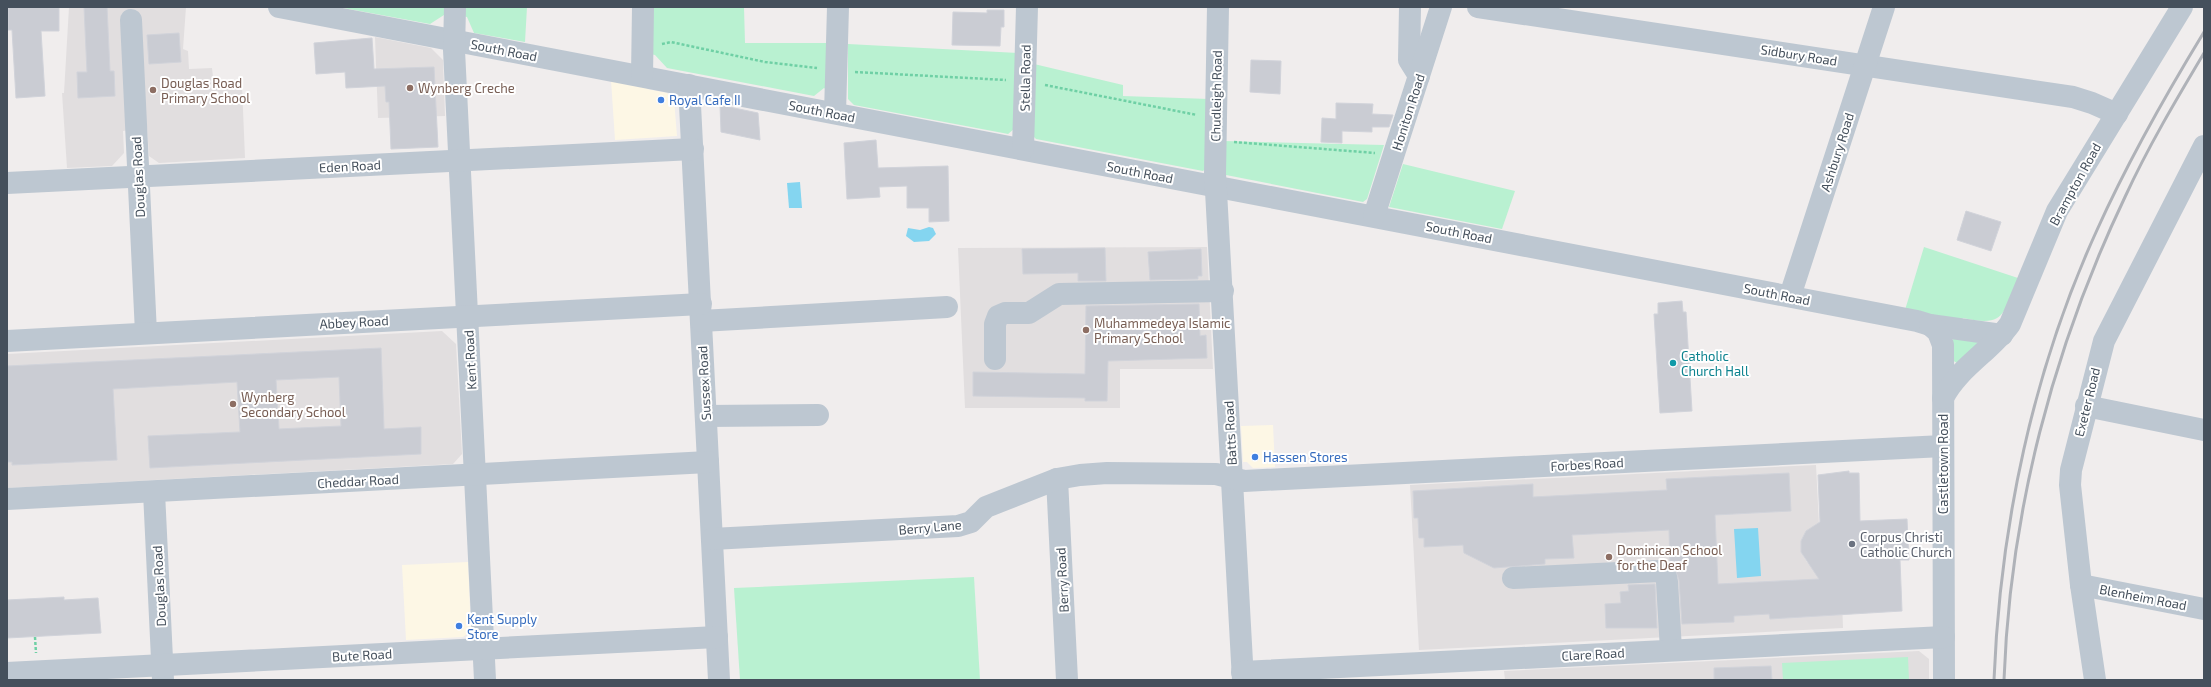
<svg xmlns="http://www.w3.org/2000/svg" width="2211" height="687" font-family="'Exo 2',sans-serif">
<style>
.commercial{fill:#fdf7e5}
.education{fill:#e1dedf}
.green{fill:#b9f1d1}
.water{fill:#84d5f0}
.building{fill:#caccd3;stroke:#d1d3da;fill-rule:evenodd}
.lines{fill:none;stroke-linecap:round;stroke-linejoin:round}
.path{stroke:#6fd0a5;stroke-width:2.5;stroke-dasharray:3 2;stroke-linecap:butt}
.minor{stroke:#bdc7d1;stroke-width:22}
.rail{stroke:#afb2b8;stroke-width:3}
.education-dot{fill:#8d6e63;stroke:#fff;stroke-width:1.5}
.shop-dot{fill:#3f7fe0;stroke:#fff;stroke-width:1.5}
.culture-dot{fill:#0f9aa8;stroke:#fff;stroke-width:1.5}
.worship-dot{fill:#6b7280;stroke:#fff;stroke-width:1.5}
.labels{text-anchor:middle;stroke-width:4;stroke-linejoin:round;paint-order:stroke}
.street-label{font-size:13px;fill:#45505c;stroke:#fff}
.education-label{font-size:13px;fill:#785e54;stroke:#fff;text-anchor:start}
.shop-label{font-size:13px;fill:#366cbe;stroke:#fff;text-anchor:start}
.culture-label{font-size:13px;fill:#0d838f;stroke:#fff;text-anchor:start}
.worship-label{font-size:13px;fill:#5b616d;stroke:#fff;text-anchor:start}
</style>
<rect width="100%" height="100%" fill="#f0eded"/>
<g class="commercial">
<path d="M611 80 647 87V89L667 93 674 99 677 136 615 140Z"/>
<path d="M1273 425 1275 467 1253 468 1247 462H1243L1241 426Z"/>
<path d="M468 562 471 631 463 637 406 640 402 565Z"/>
</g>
<g class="education">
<path d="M69 7H186L183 49 188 51 189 69 212 68 214 86H242L245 158 159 163 149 156 147 127 123 131 124 153 112 166 67 168 62 93H64Z"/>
<path d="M375 37 431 48 443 60 445 116 378 118Z"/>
<path d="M1207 247 1213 369H1120V408H965L958 248Z"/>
<path d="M442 331 456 344 462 454 453 464 7 488V354Z"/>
<path d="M1816 465 1819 525 1806 531 1801 541V552L1807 562 1817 567 1842 599 1843 628 1419 650 1410 485Z"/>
<path d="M1919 651 1929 659V680H1505L1504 671Z"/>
</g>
<g class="green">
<path d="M338 7H448L447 13 430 24Z"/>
<path d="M463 7H527L525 42 474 33 467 17 463 16Z"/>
<path d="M651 7H744L745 43H829L827 90 824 88 814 96 667 68 655 55 650 54Z"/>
<path d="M848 44 1019 53 1014 129 1008 134 1003 133 854 105 848 99Z"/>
<path d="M1034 64 1123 85V96L1209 99 1206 168 1203 171 1036 139 1034 137Z"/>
<path d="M1224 141 1384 145 1367 199 1363 202 1226 175Z"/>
<path d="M1403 164 1515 191 1502 229 1389 207Z"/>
<path d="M1924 247 2018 278C2003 313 2006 328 1963 318L1961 321 1905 310Z"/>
<path d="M1953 338 1976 341 1978 343 1957 363 1952 360Z"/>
<path d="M974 577 980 680H740L734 588Z"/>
<path d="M1908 657 1909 680H1783L1782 663Z"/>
</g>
<g class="water">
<path d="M800 182 802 208H789L787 183Z"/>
<path d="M929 227 933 228 936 234 929 241 914 242 906 236 908 228 920 230Z"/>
<path d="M1758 528 1761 576 1737 578 1734 529Z"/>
</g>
<g class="building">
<path d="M8 7 59 8V31H41L45 96 16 98 12 30H8Z"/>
<path d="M84 7H107L110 71H114L115 96 78 98 77 72H87Z"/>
<path d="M987 10H1004V27H1001L1000 46 952 45 953 12 987 13Z"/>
<path d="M179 33 181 62 149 64 147 35Z"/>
<path d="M372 38 374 69 434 67 438 147 391 149 389 102H386L385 86 346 88 345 72 316 74 314 43Z"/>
<path d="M1251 60 1281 61 1280 94 1250 92Z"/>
<path d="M1336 103 1373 104 1372 114 1393 115 1389 127H1372V132L1342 131V143L1321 142 1322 118 1336 119Z"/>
<path d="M720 105 758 113 760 140 721 132Z"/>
<path d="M876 140 878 168 948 166 949 221 929 222V208H907V186L879 187 880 197 847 199 844 143Z"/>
<path d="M1966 211 2001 222 1991 251 1957 240Z"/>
<path d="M1105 248 1106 281H1078V273L1023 274 1022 249Z"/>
<path d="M1201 249 1202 276H1198V279L1150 280 1148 252Z"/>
<path d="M1682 301 1683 312H1686L1692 411 1660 413 1654 314H1658V303Z"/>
<path d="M1199 304 1200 336 1206 335 1207 358 1108 361 1107 401H1085V398L973 396V372L1085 374 1086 306Z"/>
<path d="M381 348 384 429 421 427V454L150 468 148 436 240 432 237 382 113 389 117 460 12 465V462H7V366ZM339 377 341 426 279 429 276 380Z"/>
<path d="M1849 471V473H1859L1860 521 1907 519 1909 560H1900L1902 611 1770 619 1769 614 1734 616V622L1682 624 1679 580 1675 569 1670 564 1669 530 1572 535 1574 558 1545 559V564L1494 568 1464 553 1463 545 1424 547V538H1419L1418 518H1414L1413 491 1533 484V497L1667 490 1666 479 1789 473 1791 511 1715 515 1718 584 1819 579 1801 552V541L1806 531 1820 522 1818 475Z"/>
<path d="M1655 584 1657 628H1606L1605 604 1621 603 1620 592 1629 591 1628 585Z"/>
<path d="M64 597V600L98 598 101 633 7 638V600Z"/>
<path d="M1771 666 1772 680H1714V668Z"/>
</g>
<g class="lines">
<g class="path">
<path d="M662 44 671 42 765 62 817 68"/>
<path d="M855 72 1006 80"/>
<path d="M1045 85 1197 115"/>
<path d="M1234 142 1375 153"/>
<path d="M35 637 36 653"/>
</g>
<g class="minor">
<path d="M279 7 1917 321 1930 325 2002 335"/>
<path d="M455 7 454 50 485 680"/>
<path d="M1218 7 1215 173 1243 680"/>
<path d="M1410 7 1409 60 1419 76"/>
<path d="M1478 7 2073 97 2092 103 2117 114"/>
<path d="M131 20 146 333"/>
<path d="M642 76 643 7"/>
<path d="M689 85 719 680"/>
<path d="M835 113 838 7"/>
<path d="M1023 149 1027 7"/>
<path d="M7 183 693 149"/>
<path d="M1374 216 1441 7"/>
<path d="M1790 296 1884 7"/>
<path d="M701 321 947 307"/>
<path d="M1930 325 1938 332 1943 345 1944 680"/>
<path d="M7 341 701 304"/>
<path d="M995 359V324L998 316 1005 313H1029L1059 294 1223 291"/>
<path d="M1943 398C1959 367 1990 352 2010 324L2057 211 2182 7"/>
<path d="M2086 406 2204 430"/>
<path d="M706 416 818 415"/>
<path d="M1057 479 1067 680"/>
<path d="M154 492 163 680"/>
<path d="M7 499 708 462"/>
<path d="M712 539 958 526 971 522 986 507 1057 479 1080 475 1107 473 1216 474 1244 481 1943 446"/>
<path d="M1513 578 1660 571 1666 577 1667 582 1671 650"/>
<path d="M2081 585 2204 609"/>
<path d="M1242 672 1944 637"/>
<path d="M7 673 717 637"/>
<path d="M2095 680 2081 585 2070 485 2071 470 2104 341 2204 146"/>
</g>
<g class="rail">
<path d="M1994 680C2000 526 2033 370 2097 230 2128 161 2165 96 2204 32"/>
<path d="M2004 680C2010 512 2053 348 2125 197 2148 147 2176 100 2204 53"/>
</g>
</g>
<g class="education-dot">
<circle cx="410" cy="88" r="4"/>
<circle cx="153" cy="90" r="4"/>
<circle cx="1086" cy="330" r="4"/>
<circle cx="233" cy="404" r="4"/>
<circle cx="1609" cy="557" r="4"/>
</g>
<g class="shop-dot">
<circle cx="661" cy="100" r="4"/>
<circle cx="1255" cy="457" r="4"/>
<circle cx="459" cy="626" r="4"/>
</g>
<circle class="culture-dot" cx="1673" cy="363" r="4"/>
<circle class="worship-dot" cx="1852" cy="544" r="4"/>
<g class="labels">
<g class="street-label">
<text transform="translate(504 50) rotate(11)" y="5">South Road</text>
<text transform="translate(1799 55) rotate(9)" y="5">Sidbury Road</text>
<text transform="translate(1025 78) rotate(-89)" y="5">Stella Road</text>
<text transform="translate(1216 96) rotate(-89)" y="5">Chudleigh Road</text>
<text transform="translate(822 111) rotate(11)" y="5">South Road</text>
<text transform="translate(1408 112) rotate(-72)" y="5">Honiton Road</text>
<text transform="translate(1837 152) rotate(-72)" y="5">Ashbury Road</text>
<text transform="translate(350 166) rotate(-3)" y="5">Eden Road</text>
<text transform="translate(1140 172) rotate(11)" y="5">South Road</text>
<text transform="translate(138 177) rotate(-93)" y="5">Douglas Road</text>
<text transform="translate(2075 184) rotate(-61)" y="5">Brampton Road</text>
<text transform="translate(1459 232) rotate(11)" y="5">South Road</text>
<text transform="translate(1777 294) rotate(11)" y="5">South Road</text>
<text transform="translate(354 322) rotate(-3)" y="5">Abbey Road</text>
<text transform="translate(470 360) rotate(-93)" y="5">Kent Road</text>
<text transform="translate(704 383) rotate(-93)" y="5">Sussex Road</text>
<text transform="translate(2087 402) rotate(-76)" y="5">Exeter Road</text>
<text transform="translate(1230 433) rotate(-93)" y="5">Batts Road</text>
<text transform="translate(1587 464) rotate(-3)" y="5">Forbes Road</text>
<text transform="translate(1943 464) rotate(-90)" y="5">Castletown Road</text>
<text transform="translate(358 481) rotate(-3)" y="5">Cheddar Road</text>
<text transform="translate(930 527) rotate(-5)" y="5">Berry Lane</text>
<text transform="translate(1062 580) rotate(-93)" y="5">Berry Road</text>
<text transform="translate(159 586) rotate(-93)" y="5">Douglas Road</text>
<text transform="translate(2143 597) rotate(11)" y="5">Blenheim Road</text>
<text transform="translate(1593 654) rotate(-3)" y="5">Clare Road</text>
<text transform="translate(362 655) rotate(-3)" y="5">Bute Road</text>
</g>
<g class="education-label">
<text x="161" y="88">Douglas Road<tspan x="161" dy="15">Primary School</tspan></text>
<text x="418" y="93">Wynberg Creche</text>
<text x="1094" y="328">Muhammedeya Islamic<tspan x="1094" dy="15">Primary School</tspan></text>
<text x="241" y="402">Wynberg<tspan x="241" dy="15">Secondary School</tspan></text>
<text x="1617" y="555">Dominican School<tspan x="1617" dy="15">for the Deaf</tspan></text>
</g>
<g class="shop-label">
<text x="669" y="105">Royal Cafe II</text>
<text x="1263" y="462">Hassen Stores</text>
<text x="467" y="624">Kent Supply<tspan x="467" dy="15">Store</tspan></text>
</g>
<g class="culture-label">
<text x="1681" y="361">Catholic<tspan x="1681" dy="15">Church Hall</tspan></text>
</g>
<g class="worship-label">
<text x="1860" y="542">Corpus Christi<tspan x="1860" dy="15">Catholic Church</tspan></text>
</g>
</g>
<rect width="2211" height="687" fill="none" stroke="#45505c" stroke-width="16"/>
</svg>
